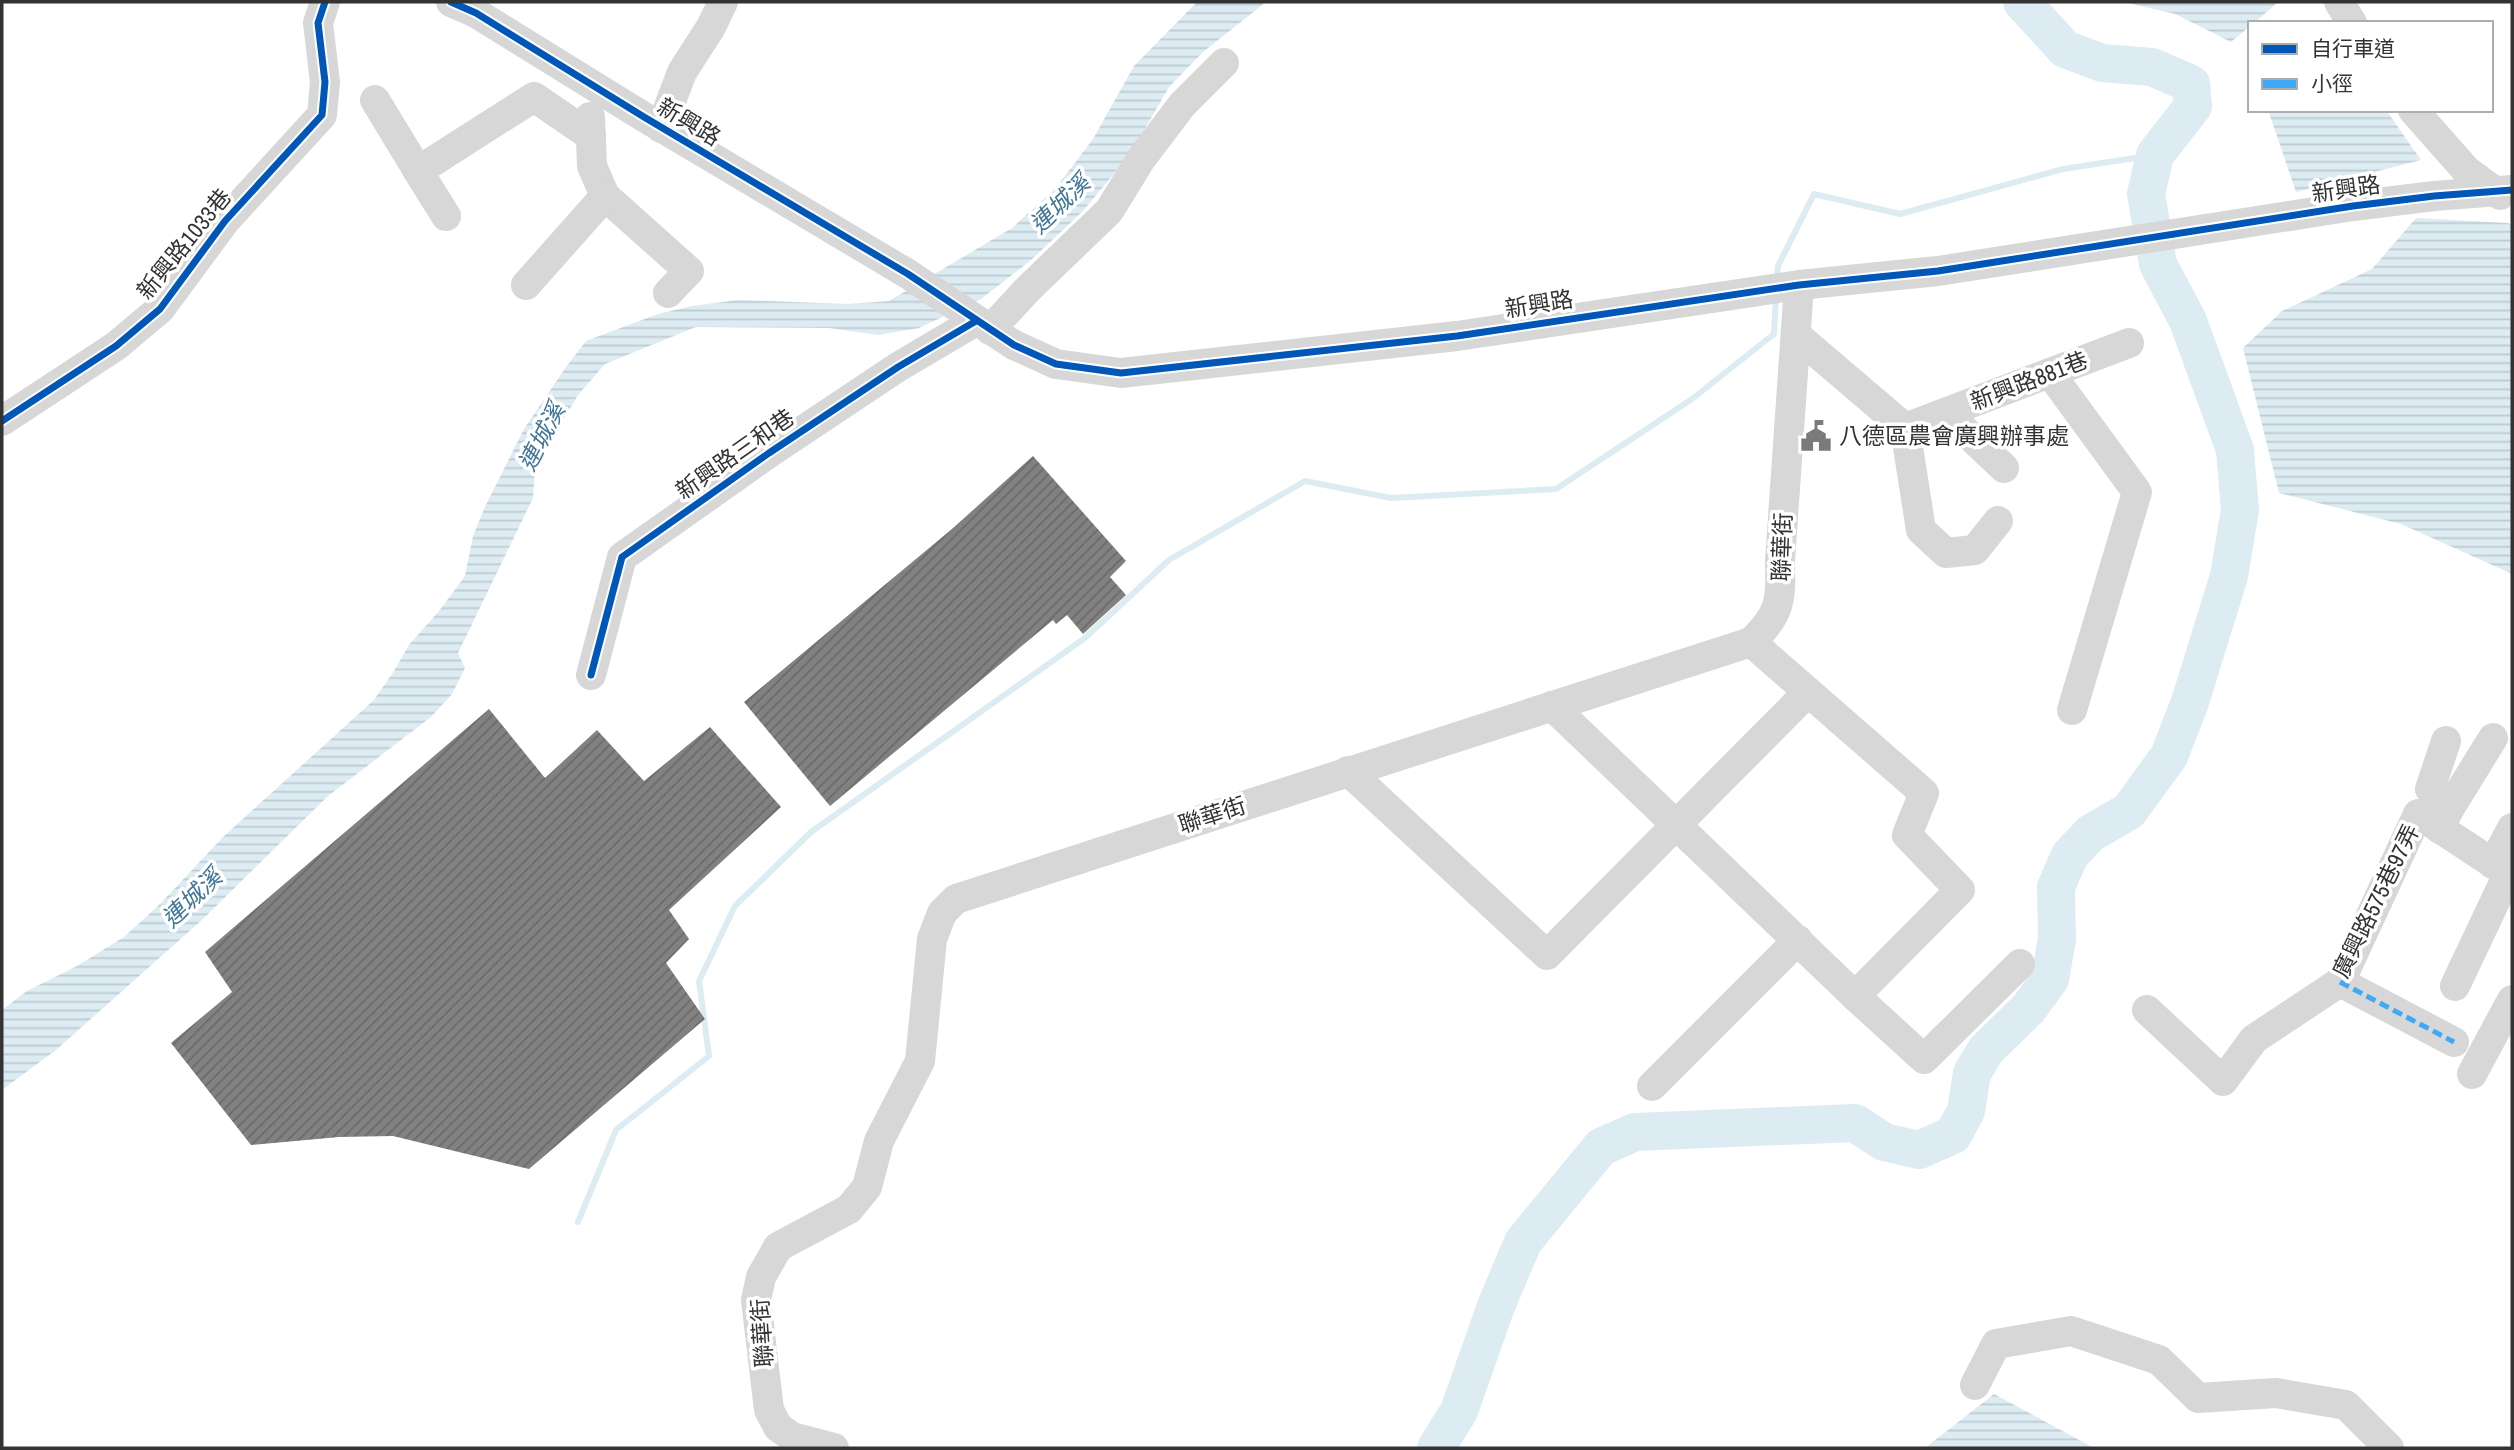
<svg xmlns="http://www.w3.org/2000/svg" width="2514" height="1450" font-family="'Archivo Narrow','Noto Sans TC',sans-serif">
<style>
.water{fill:url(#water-rules)}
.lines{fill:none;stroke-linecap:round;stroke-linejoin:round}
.stream{stroke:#ddebf3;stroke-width:6}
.river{stroke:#ddebf3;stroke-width:38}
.building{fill:url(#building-hatch)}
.minor{stroke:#d7d7d7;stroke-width:30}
.quiet{stroke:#3fa9f5;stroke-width:5;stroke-dasharray:10 5;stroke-linecap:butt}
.cycleway-casing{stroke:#fff;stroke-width:11}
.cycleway{stroke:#0057b8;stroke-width:7}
.labels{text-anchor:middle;stroke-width:7;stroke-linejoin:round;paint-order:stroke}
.street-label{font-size:23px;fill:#333;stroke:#fff}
.poi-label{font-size:23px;fill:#333;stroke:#fff;text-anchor:start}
.water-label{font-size:24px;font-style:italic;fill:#3f7597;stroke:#fff}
</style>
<defs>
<pattern id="water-rules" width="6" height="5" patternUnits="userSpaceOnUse" patternTransform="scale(1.75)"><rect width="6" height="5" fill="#ddebf3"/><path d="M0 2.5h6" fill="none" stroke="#becad1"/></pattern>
<pattern id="building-hatch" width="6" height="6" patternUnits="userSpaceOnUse" patternTransform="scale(1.75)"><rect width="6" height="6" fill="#818181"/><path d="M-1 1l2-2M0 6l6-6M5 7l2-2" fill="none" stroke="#6a6a6a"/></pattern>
</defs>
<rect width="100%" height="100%" fill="#fff"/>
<g class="water">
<path d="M1197 2H1266L1203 52 1169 87 1143 132 1113 175 1082 212 1030 261 981 299 919 328 878 335 829 328 696 327 605 364 578 395 535 468 533 498 458 653 465 668 452 694 431 717 328 796 203 919 56 1050 2 1090V1010L27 991 77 966 124 937 160 904 224 836 374 700 394 671 409 645 439 611 465 576 473 536 485 507 524 429 566 367 586 341 658 314 692 306 738 300 848 304 889 301 1012 228 1055 189 1093 139 1134 66Z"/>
<path d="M2124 2H2278L2254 23H2250V26L2231 42 2175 14Z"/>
<path d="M2268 110H2386L2421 160 2296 192Z"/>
<path d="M2416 218 2508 223 2512 225V574L2401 524 2279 493 2243 348 2282 311 2372 269Z"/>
<path d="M1994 1394 2094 1448H1925Z"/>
</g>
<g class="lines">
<g class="stream">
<path d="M1777 278 1778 266 1814 194 1900 214 2063 169 2155 155"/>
<path d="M578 1222 616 1130 709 1056 699 981 735 906 811 832 1085 638 1169 560 1305 481 1391 498 1556 489 1692 399 1774 334 1776 296"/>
</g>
<path class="river" d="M1436 1448 1459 1411 1496 1306 1523 1242 1601 1147 1635 1132 1855 1123 1884 1142 1919 1150 1953 1135 1966 1111 1972 1073 1986 1050 2028 1009 2050 979 2057 939 2056 887 2070 855 2091 833 2129 811 2169 756 2190 702 2229 576 2240 510 2235 450 2188 321 2158 264 2146 194 2155 155 2193 106 2191 84 2152 67 2102 63 2065 49 2022 2"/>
</g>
<g class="building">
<path d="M1033 456 1126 561 1110 577 1126 595 1083 634 1067 615 1056 624 1053 620 830 806 744 702 952 529Z"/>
<path d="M489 709 545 778 597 730 644 781 710 727 781 807 669 910 689 939 666 963 705 1019 529 1169 393 1136 339 1137 251 1145 171 1043 232 992 205 952Z"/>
</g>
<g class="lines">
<g class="minor">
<path d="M451 2 476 13 644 117 908 274 1014 345 1056 364 1121 373 1457 336 1799 285 1938 271 2353 206 2434 196 2512 190"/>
<path d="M2339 2 2352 23"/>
<path d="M375 100 418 171 534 97 591 136"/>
<path d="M2413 110 2466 170 2500 195"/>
<path d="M590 117 592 166 605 196 689 271 668 293"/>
<path d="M661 128 682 72 711 27 723 2"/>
<path d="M418 171 446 216"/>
<path d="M526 285 605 196"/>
<path d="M990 330 1028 289 1109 211 1141 159 1182 105 1224 63"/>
<path d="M1796 335 1905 428 2129 343"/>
<path d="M2050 373 2137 492 2072 710"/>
<path d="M1946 413 2004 468"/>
<path d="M2 421 116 346 160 309 225 221 322 115 325 82 318 23 325 2"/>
<path d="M1905 428 1921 530 1946 553 1975 550 1998 521"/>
<path d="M1751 642 1924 793 1907 835 1960 890 1855 996"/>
<path d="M591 675 622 557 769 453 898 367 976 321"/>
<path d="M1552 706 1855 996 1924 1059 2020 964"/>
<path d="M1348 771 1547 955 1808 692"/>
<path d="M2448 811 2493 738"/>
<path d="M2440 829 2448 811 2430 789 2446 741"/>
<path d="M2493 864 2512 828"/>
<path d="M2340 982 2454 1042"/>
<path d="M2455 986 2508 874"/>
<path d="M2147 1010 2223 1081 2254 1039 2340 982 2418 814 2512 876"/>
<path d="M2472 1074 2512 1000"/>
<path d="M1652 1086 1798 940"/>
<path d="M1975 1385 1996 1344 2071 1331 2159 1360 2198 1398 2276 1393 2346 1405 2389 1448"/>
<path d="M834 1448 792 1437 778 1427 769 1410 756 1300 761 1277 778 1247 849 1209 867 1187 879 1141 920 1061 932 939 942 913 956 899 1751 642C1781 614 1781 600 1780 561L1799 285"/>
</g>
<path class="quiet" d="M2340 982 2454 1042"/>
<defs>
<g id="cycleway">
<path d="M451 2 476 13 644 117 908 274 1014 345 1056 364 1121 373 1457 336 1799 285 1938 271 2353 206 2434 196 2512 190"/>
<path d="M2 421 116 346 160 309 225 221 322 115 325 82 318 23 325 2"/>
<path d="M591 675 622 557 769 453 898 367 976 321"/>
</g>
</defs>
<use href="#cycleway" class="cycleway-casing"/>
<use href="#cycleway" class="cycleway"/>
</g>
<defs>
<symbol id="civic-bare" viewBox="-9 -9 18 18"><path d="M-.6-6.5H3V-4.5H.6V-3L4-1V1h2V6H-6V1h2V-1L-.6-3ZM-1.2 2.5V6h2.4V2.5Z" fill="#7a7a7a" stroke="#fff" stroke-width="2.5" paint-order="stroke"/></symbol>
</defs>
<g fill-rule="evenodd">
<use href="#civic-bare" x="1794" y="414" width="44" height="44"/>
</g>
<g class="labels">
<g class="street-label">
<text transform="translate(689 122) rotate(31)" y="8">新興路</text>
<text transform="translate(2346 189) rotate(-8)" y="8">新興路</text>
<text transform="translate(184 244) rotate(-51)" y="8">新興路1033巷</text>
<text transform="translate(1539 304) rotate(-9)" y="8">新興路</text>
<text transform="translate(2029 381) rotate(-21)" y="8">新興路881巷</text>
<text transform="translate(735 454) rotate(-35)" y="8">新興路三和巷</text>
<text transform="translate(1782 547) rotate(-88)" y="8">聯華街</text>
<text transform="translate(1212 815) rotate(-18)" y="8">聯華街</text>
<text transform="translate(2376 901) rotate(-64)" y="8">廣興路575巷97弄</text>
<text transform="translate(762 1333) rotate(-94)" y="8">聯華街</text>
</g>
<g class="poi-label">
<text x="1839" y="444">八德區農會廣興辦事處</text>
</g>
<g class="water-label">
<text transform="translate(1060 204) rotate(-44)" y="8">連城溪</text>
<text transform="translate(542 437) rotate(-63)" y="8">連城溪</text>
<text transform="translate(192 898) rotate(-44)" y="8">連城溪</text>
</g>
</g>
<rect width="2514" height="1450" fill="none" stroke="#333333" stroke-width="7"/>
<rect x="2248" y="21" width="245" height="91" fill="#ffffff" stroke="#adadad" stroke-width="2"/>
<rect x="2262" y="44" width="35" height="10" fill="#0057b8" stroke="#adadad" stroke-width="2"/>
<text x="2311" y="56" font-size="21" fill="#333333">自行車道</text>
<rect x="2262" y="79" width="35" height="10" fill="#3fa9f5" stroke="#adadad" stroke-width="2"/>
<text x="2311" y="91" font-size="21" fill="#333333">小徑</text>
</svg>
